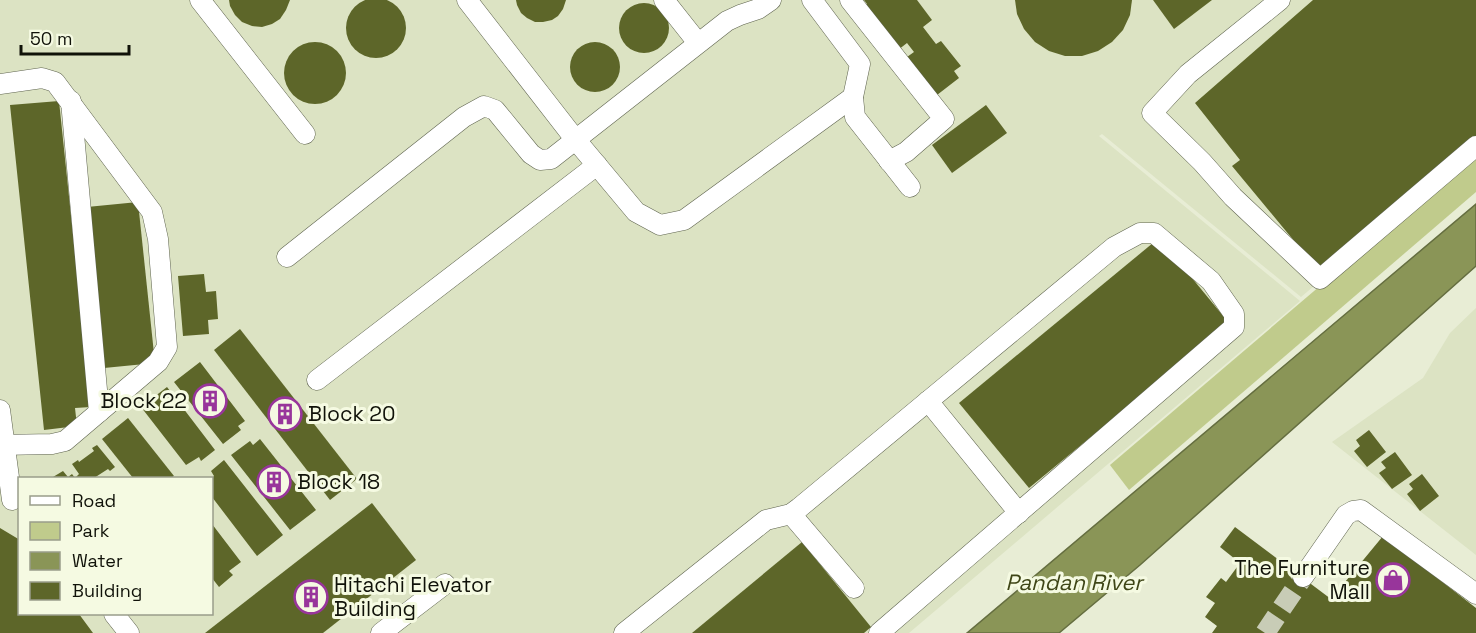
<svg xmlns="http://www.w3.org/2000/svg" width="1476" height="633" font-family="'Space Grotesk',sans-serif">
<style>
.built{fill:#dce3c3;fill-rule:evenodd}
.green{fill:#c0cb8c}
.water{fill:#8a9557;stroke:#656e40;stroke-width:1.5}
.building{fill:#5d6629}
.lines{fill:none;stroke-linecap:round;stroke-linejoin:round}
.minor-tunnel{stroke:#c8ccb6;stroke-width:20;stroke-dasharray:20 10;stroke-linecap:butt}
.minor-casing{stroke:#5f644f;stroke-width:21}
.minor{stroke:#fff;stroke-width:20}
.labels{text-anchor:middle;stroke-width:6;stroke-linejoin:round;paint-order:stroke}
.poi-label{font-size:21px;fill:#101209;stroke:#f5fae2;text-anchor:start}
.water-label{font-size:22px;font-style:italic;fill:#3f4617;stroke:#f5fae2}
</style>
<rect width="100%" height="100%" fill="#e8edd5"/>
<g class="built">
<path d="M0 0H1476V149L1301 297 1102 134 1099 136 1300 301 909 633H0ZM20 478H212V614H20Z"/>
<path d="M1476 308V555L1332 442 1423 378 1450 333Z"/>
</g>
<path class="green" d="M1476 153V192L1129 490 1110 465Z"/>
<path class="water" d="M1476 204V266L1140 565 1059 633H967Z"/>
<g class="building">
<circle cx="376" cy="28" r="30"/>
<path d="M229 0H290L286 10 280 19 272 24 262 27 252 26 242 22 235 15 230 6Z"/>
<path d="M516 0H566L563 9 558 16 552 20 543 22H535L527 18 521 13 517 5Z"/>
<path d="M864 0H917L932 20 923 27 936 44 941 41 961 66 954 71 959 78 937 95 907 57 914 52 907 43 898 50 864 6 867 4Z"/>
<path d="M1015 0H1132L1130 15 1123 30 1112 42 1098 51 1082 56H1065L1049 51 1035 42 1024 29 1017 14Z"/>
<path d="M1153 0H1212L1174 29Z"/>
<path d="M1313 0H1476V140L1319 271 1232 166 1240 160 1195 103Z"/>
<circle cx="644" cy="28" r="25"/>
<circle cx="595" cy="67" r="25"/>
<circle cx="315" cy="73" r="31"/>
<path d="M59 101 91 407 75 408 77 426 44 430 10 105Z"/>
<path d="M986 105 1007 133 952 173 932 145Z"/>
<path d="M138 202 155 363 104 368 87 207Z"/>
<path d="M1159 238 1229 323 1029 488 959 403Z"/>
<path d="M204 274 206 292 216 291 218 319 208 320 209 334 183 336 178 276Z"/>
<path d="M240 329 357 479 330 500 214 350Z"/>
<path d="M200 362 245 421 238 426 241 430 223 444 174 382Z"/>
<path d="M167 387 215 450 201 461 199 457 186 465 141 407Z"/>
<path d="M128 418 174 476 171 478H133L102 439Z"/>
<path d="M1369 430 1386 452 1367 467 1354 451 1360 446 1356 440Z"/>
<path d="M260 439 316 510 290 530 231 455 250 441 253 445Z"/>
<path d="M97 445 115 467 110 471 108 469 94 478H54L53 477 63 471 68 477 72 474 75 478 79 474 72 464 78 460 79 462 94 451 92 448Z"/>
<path d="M1395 452 1412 475 1392 489 1379 473 1386 468 1381 462Z"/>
<path d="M224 460 283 535 257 556 212 497V478L214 476 211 471Z"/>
<path d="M1422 474 1439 496 1420 511 1407 494 1413 489 1409 484Z"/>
<path d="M372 503 416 560 323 633H205Z"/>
<path d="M212 524 241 562 229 571 233 575 219 587 212 578Z"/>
<path d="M1235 527 1331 599 1383 536 1476 608V633H1212L1217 626 1205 617 1215 603 1206 597 1221 578 1226 582 1240 563 1220 547Z"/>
<path d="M0 528 20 540V614H79L93 633H0Z"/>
<path d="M802 542 871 627 864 633H692Z"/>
</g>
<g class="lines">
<path class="minor-tunnel" d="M1265 633 1303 577"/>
<defs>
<g id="minor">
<path d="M200 0 305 134"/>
<path d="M467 0 575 139 636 212 660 225 684 220 853 97"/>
<path d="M664 0 698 43"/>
<path d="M812 0 860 64 853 97 855 117 910 187"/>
<path d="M850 0 944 119 906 152 889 161"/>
<path d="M1280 0 1188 74 1152 113 1202 162 1233 197 1320 279 1476 146"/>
<path d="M0 84 42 78 55 82 152 212 158 239 167 347 158 362 65 441 52 444 0 445"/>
<path d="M71 101 99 412"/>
<path d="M287 257 464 117 484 106 495 110 531 154 540 160 551 159 727 21 740 15 758 9 771 0"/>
<path d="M317 380 597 165"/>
<path d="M928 401 1019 513"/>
<path d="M0 410 12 500"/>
<path d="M791 514 854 588"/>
<path d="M1303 577 1346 515 1353 511 1361 510 1476 594"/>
<path d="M114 614 129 633"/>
<path d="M381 633 445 584"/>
<path d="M624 633 766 520 791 514 799 508 1114 247 1140 233H1154L1211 281 1234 314V327L879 633"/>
</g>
</defs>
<use href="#minor" class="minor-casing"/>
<use href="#minor" class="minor"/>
</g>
<defs>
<symbol id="building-ring" viewBox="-11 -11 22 22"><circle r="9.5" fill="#f5fae2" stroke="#98359b" stroke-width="1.5"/><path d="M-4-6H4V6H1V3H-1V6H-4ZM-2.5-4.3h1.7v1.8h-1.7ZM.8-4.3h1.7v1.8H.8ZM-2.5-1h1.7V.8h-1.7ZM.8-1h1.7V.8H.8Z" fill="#98359b"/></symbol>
<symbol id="shop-ring" viewBox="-11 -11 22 22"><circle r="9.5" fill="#f5fae2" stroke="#98359b" stroke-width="1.5"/><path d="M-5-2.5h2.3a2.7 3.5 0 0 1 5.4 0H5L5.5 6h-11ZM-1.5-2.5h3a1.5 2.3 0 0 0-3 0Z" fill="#98359b"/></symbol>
</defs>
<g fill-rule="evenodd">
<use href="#building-ring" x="191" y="382" width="38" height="38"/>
<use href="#building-ring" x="266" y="395" width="38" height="38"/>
<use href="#building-ring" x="255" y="463" width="38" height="38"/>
<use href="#shop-ring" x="1374" y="561" width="38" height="38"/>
<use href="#building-ring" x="292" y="578" width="38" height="38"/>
</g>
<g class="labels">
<g class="poi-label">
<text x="187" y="408" text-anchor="end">Block 22</text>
<text x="308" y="421">Block 20</text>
<text x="297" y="489">Block 18</text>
<text x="1370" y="575" text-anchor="end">The Furniture<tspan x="1370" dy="24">Mall</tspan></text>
<text x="334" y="592">Hitachi Elevator<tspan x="334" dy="24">Building</tspan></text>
</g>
<g class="water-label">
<text x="1074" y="590">Pandan River</text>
</g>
</g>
<rect x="18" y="477" width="195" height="138" fill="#f5fae2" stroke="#999d8b" stroke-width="1.5"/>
<rect x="30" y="496" width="30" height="9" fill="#ffffff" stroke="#999d8b" stroke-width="1.5"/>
<text x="72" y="507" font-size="18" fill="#101209">Road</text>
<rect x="30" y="522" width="30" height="18" fill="#c0cb8c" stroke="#999d8b" stroke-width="1.5"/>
<text x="72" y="537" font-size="18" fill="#101209">Park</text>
<rect x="30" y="552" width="30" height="18" fill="#8a9557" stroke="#999d8b" stroke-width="1.5"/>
<text x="72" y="567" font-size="18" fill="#101209">Water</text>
<rect x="30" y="582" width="30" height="18" fill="#5d6629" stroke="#999d8b" stroke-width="1.5"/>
<text x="72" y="597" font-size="18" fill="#101209">Building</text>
<path d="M21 45v9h108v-9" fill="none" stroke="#101209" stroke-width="3"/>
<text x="30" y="45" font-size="18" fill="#101209" stroke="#f5fae2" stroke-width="4.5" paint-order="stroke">50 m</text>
</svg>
